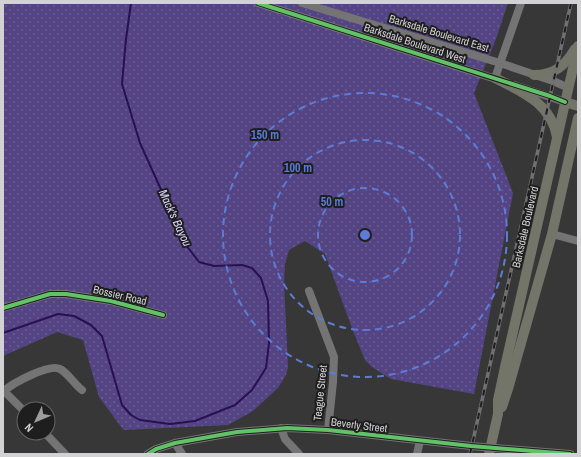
<svg xmlns="http://www.w3.org/2000/svg" width="581" height="457" font-family="'Archivo Narrow',sans-serif">
<style>
.grass{fill:url(#grass-dots)}
.lines{fill:none;stroke-linecap:round;stroke-linejoin:round}
.stream{stroke:#291053;stroke-width:2}
.minor{stroke:#747475;stroke-width:8}
.major{stroke:#737569;stroke-width:10}
.rail-casing{stroke:#707070;stroke-width:3.5}
.rail{stroke:#1e1e1f;stroke-width:2;stroke-dasharray:6;stroke-linecap:butt}
.cycleway-casing{stroke:#1e1e1f;stroke-width:6}
.cycleway{stroke:#61c268;stroke-width:4}
.ring{fill:none;stroke:#5c7cd7;stroke-width:2;stroke-dasharray:7 5}
.labels{text-anchor:middle;stroke-width:4;stroke-linejoin:round;paint-order:stroke}
.street-label{font-size:11px;fill:#d2d2d4;stroke:#1e1e1f}
.water-label{font-size:12px;font-style:italic;fill:#dad3fe;stroke:#1e1e1f}
.centre{fill:#5c7cd7;stroke:#1e1e1f;stroke-width:2}
.ring-label{font-size:12px;text-anchor:middle;font-weight:bold;fill:#5c7cd7;stroke:#1e1e1f;stroke-width:4;stroke-linejoin:round;paint-order:stroke}
</style>
<defs>
<pattern id="grass-dots" width="8" height="8" patternUnits="userSpaceOnUse"><rect width="8" height="8" fill="#544483"/><path d="M2 2h.1M6 6h.1" fill="none" stroke="#6c5e94" stroke-width="1.8" stroke-linecap="round"/></pattern>
</defs>
<rect width="100%" height="100%" fill="#373738"/>
<path class="grass" d="M3 3H508L496 39 474 93 513 193 474 394 391 379 372 367 365 360 353 331 325 254 305 241 289 250 285 264 284 283 288 367 286 375 278 388 253 411 228 425 124 430 122 428 99 397 83 340 57 332 3 356Z"/>
<g class="lines">
<path class="stream" d="M3 333 58 314 74 316 91 325 102 336 122 405 131 415 140 420 170 424 195 421 235 405 252 390 266 368 269 343 268 301 261 278 252 268 242 265 214 266 199 262 186 245 140 143 122 84 126 39 131 3"/>
<g class="minor">
<path d="M258 3 499 80"/>
<path d="M302 3 500 63 553 81 569 88"/>
<path d="M495 78 521 3"/>
<path d="M514 85 565 102"/>
<path d="M552 234 578 241"/>
<path d="M309 291 334 357 333 382 328 430"/>
<path d="M3 308 50 294H66L111 301 163 315"/>
<path d="M3 390 24 411"/>
<path d="M4 391C13 383 50 363 60 369 67 372 75 385 82 390"/>
<path d="M281 428 285 439 299 454"/>
<path d="M45 433 65 454"/>
<path d="M175 443 182 454"/>
<path d="M148 454 156 449 175 443 237 432 287 428 328 430 471 446 570 454"/>
<path d="M417 454 420 441"/>
</g>
<g class="major">
<path d="M534 75C554 75 565 66 575 49"/>
<path d="M495 78C522 92 551 103 557 137"/>
<path d="M565 102 578 106"/>
<path d="M502 407 508 389 552 234 578 118"/>
<path d="M489 454 498 414V400L505 367 578 46"/>
</g>
<defs>
<path id="rail" d="M470 454 571 3"/>
</defs>
<use href="#rail" class="rail-casing"/>
<use href="#rail" class="rail"/>
<defs>
<g id="cycleway">
<path d="M258 3 550 96 565 102"/>
<path d="M3 308 50 294H66L111 301 163 315"/>
<path d="M148 454 156 449 175 443 237 432 287 428 328 430 471 446 570 454"/>
</g>
</defs>
<use href="#cycleway" class="cycleway-casing"/>
<use href="#cycleway" class="cycleway"/>
</g>
<g class="ring">
<circle cx="365" cy="235" r="47"/>
<circle cx="365" cy="235" r="95"/>
<circle cx="365" cy="235" r="142"/>
</g>
<g class="labels">
<g class="street-label">
<text transform="translate(439 33) rotate(17)" y="4">Barksdale Boulevard East</text>
<text transform="translate(415 43) rotate(18)" y="4">Barksdale Boulevard West</text>
<text transform="translate(525 227) rotate(-77)" y="4">Barksdale Boulevard</text>
<text transform="translate(120 295) rotate(13)" y="4">Bossier Road</text>
<text transform="translate(320 393) rotate(-84)" y="4">Teague Street</text>
<text transform="translate(359 425) rotate(7)" y="4">Beverly Street</text>
</g>
<g class="water-label">
<text transform="translate(175 218) rotate(65)" y="4">Mack's Bayou</text>
</g>
</g>
<circle cx="365" cy="235" r="6" class="centre"/>
<g class="ring-label">
<text x="265" y="139">150 m</text>
<text x="298" y="172">100 m</text>
<text x="332" y="206">50 m</text>
</g>
<rect width="581" height="457" fill="none" stroke="#d2d2d4" stroke-width="8"/>
<g transform="translate(36 421) rotate(226)"><circle r="19" fill="#1e1e1f" stroke="#666667"/>
<path d="M0-3L7 15L0 10L-7 15Z" fill="#9c9c9d"/>
<text y="-6" font-size="11" font-weight="bold" text-anchor="middle" fill="#d2d2d4">N</text>
</g>
</svg>
